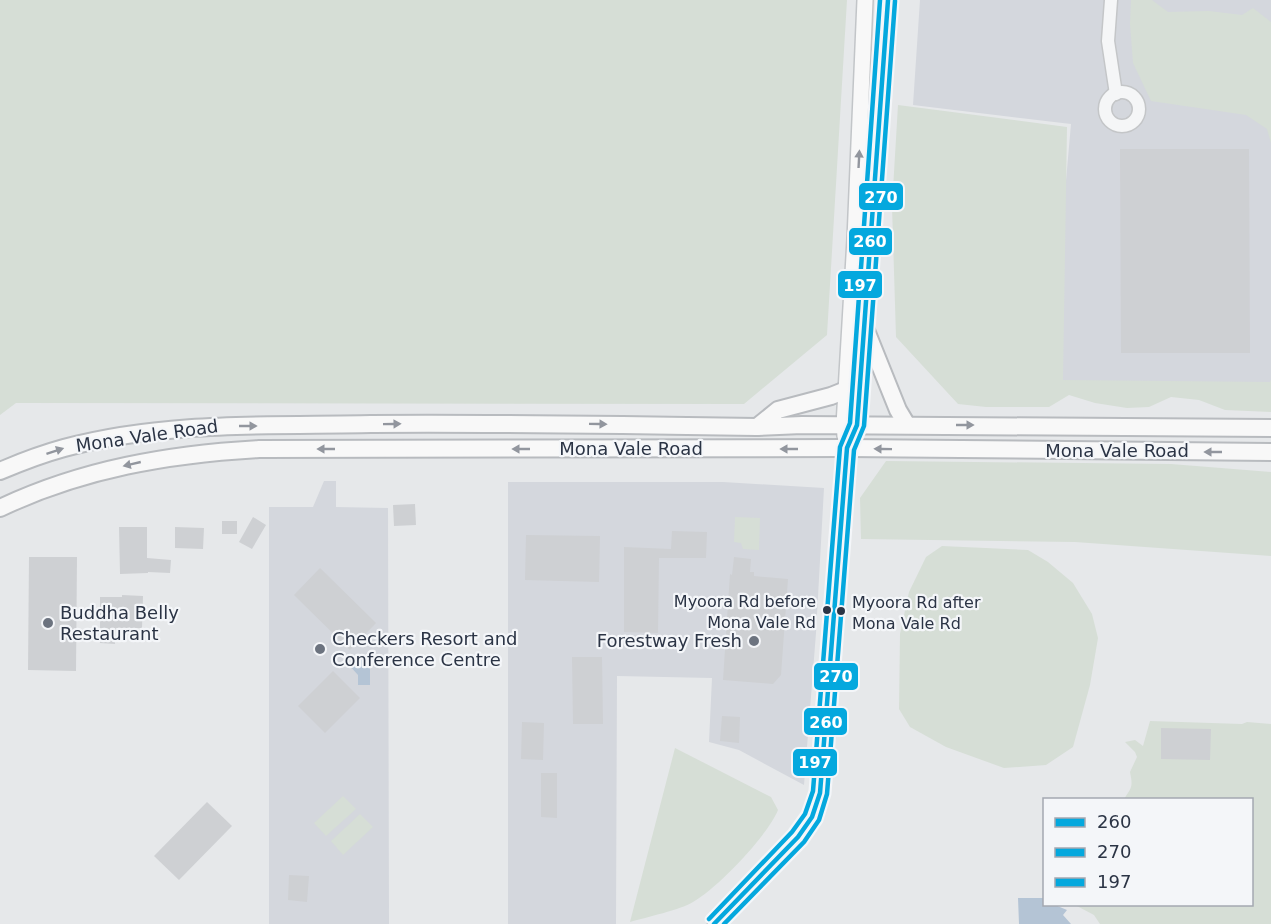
<svg xmlns="http://www.w3.org/2000/svg" width="1271" height="924" font-family="'DejaVu Sans',sans-serif">
<style>
.built{fill:#d4d7dd}
.green{fill:#d6ded6}
.water{fill:#b4c4d5}
.building{fill:#ced0d3}
.lines{fill:none;stroke-linecap:round;stroke-linejoin:round}
.minor-casing{stroke:#c4c6c8;stroke-width:15}
.major-casing{stroke:#c2c5c8;stroke-width:18}
.highway-casing{stroke:#b8bbbf;stroke-width:20}
.minor{stroke:#f5f6f7;stroke-width:12}
.major{stroke:#f8f8f8;stroke-width:15}
.highway{stroke:#f8f8f8;stroke-width:16}
.bus-1-casing{stroke:#f4f6f9;stroke-width:9}
.bus-2-casing{stroke:#f4f6f9;stroke-width:9}
.bus-3-casing{stroke:#f4f6f9;stroke-width:9}
.bus-1{stroke:#04a8de;stroke-width:4.5}
.bus-2{stroke:#04a8de;stroke-width:4.5}
.bus-3{stroke:#04a8de;stroke-width:4.5}
.oneway{fill:#92969e}
.bus-dot{fill:#2b3445;stroke:#f4f6f9;stroke-width:2}
.poi-dot{fill:#6c737f;stroke:#f4f6f9;stroke-width:2}
.labels{text-anchor:middle;stroke-width:4.5;stroke-linejoin:round;paint-order:stroke}
.bus-label{font-size:16px;fill:#2b3445;stroke:#f4f6f9;text-anchor:end}
.street-label{font-size:18px;fill:#2b3445;stroke:#f4f6f9}
.poi-label{font-size:18px;fill:#2b3445;stroke:#f4f6f9;text-anchor:start}
.line-badge{stroke:#f4f6f9;stroke-width:2}
.badge-label{font-size:16px;text-anchor:middle;font-weight:bold;fill:#fff}
</style>
<rect width="100%" height="100%" fill="#e6e8ea"/>
<g class="built">
<path d="M920 0H1271V385L1059 384 1054 316 1071 124 913 105Z"/>
<path d="M324 481H336V507L388 508 389 924H269V507H313Z"/>
<path d="M508 482H723L824 488 816 633 804 785 739 750 709 742 712 678 617 676 616 924H508Z"/>
</g>
<g class="green">
<path d="M0 0H847L827 335 744 404 16 403 0 415Z"/>
<path d="M1131 0H1152L1168 12 1209 11 1242 15 1253 8 1271 22V143L1267 129 1246 115 1151 101 1133 63 1130 24Z"/>
<path d="M898 105 1067 127 1063 380 1270 382 1271 380V412L1225 410 1199 400 1171 397 1149 407 1127 408 1095 403 1069 395 1049 407H986L958 404 896 337 892 206Z"/>
<path d="M886 461 1171 464 1271 472V556L1075 542 861 539 860 498Z"/>
<path d="M735 517 760 518 759 550 743 549 741 543 734 542Z"/>
<path d="M942 546 1028 550 1048 562 1073 583 1092 614 1098 638 1090 685 1073 747 1046 765 1004 768 946 747 910 727 899 709 900 634 909 592 926 557Z"/>
<path d="M1150 721 1242 724 1247 722 1271 724V924H1100L1094 915 1075 905 1252 904V800L1124 799C1132 787 1133 787 1130 772L1137 757 1135 752 1125 742 1135 740 1143 746Z"/>
<path d="M675 748 771 797 778 810C768 835 718 888 693 902 680 910 647 917 630 922Z"/>
<path d="M343 796 356 809 326 836 314 823Z"/>
<path d="M360 814 373 827 343 855 331 841Z"/>
</g>
<g class="water">
<path d="M357 657H367L370 660V685H358V675L348 664Z"/>
<path d="M1018 898H1043L1044 899V904L1055 905 1067 910 1063 915 1071 924H1019Z"/>
</g>
<g class="building">
<path d="M1120 149H1249L1250 353H1121Z"/>
<path d="M415 504 416 525 394 526 393 505Z"/>
<path d="M253 517 266 525 252 549 239 542Z"/>
<rect x="222" y="521" width="15" height="13"/>
<path d="M119 527H147V558L171 560 170 573 148 572V573L120 574Z"/>
<path d="M175 527 204 528 203 549 175 548Z"/>
<path d="M672 531 707 532 706 558H659L658 633 624 632V547L671 549Z"/>
<path d="M526 535 600 536 599 582 525 580Z"/>
<path d="M29 557H77L76 671 28 670Z"/>
<path d="M734 557 751 559 750 572H754V576L788 579 781 675 773 684 723 680 730 574 732 575Z"/>
<path d="M320 568 376 623 350 650 294 595Z"/>
<path d="M122 595 143 596 142 628H116L115 644 100 643V597H122Z"/>
<path d="M572 657H602L603 724H573Z"/>
<path d="M333 671 360 698 325 733 298 706Z"/>
<path d="M722 716 740 717 739 743 720 741Z"/>
<path d="M522 722 544 723 543 760 521 759Z"/>
<path d="M1161 728 1211 729 1210 760 1161 759Z"/>
<path d="M541 773H557V818L541 817Z"/>
<path d="M207 802 232 826 179 880 154 856Z"/>
<path d="M289 875 309 876 307 902 288 900Z"/>
</g>
<g class="lines">
<defs>
<g id="minor">
<path d="M1111 0 1108 41 1116 94"/>
<circle cx="1122" cy="109" r="17"/>
<path d="M714 924 798 837 812 817 820 793 847 448"/>
</g>
<g id="major">
<path d="M845 436 844 425 855 239 865 0"/>
<path d="M847 448 857 425 888 0"/>
</g>
<g id="highway">
<path d="M865 328 898 410 907 425"/>
<path d="M757 427 778 410 831 396 846 390"/>
<path d="M0 471C21 462 42 454 64 448 164 421 269 426 371 424 500 423 629 425 757 427L802 425 1271 428"/>
<path d="M0 508C82 469 169 454 259 449L847 448 1271 452"/>
</g>
</defs>
<use href="#minor" class="minor-casing"/>
<use href="#major" class="major-casing"/>
<use href="#highway" class="highway-casing"/>
<use href="#minor" class="minor"/>
<use href="#major" class="major"/>
<use href="#highway" class="highway"/>
<defs>
<path id="bus-1" d="M714 924 798 837 812 817 820 793 847 448 857 425 888 0"/>
<path id="bus-2" d="M724 924 804 842 819 820 827 794 854 450 864 426 895 1"/>
<path id="bus-3" d="M709 919 792 832 805 814 813 791 840 447 850 423 880 0"/>
</defs>
<use href="#bus-1" class="bus-1-casing"/>
<use href="#bus-2" class="bus-2-casing"/>
<use href="#bus-3" class="bus-3-casing"/>
<use href="#bus-1" class="bus-1"/>
<use href="#bus-2" class="bus-2"/>
<use href="#bus-3" class="bus-3"/>
</g>
<defs><path id="oneway-solid" d="M-6-.8H1V-3.2L6.5 0L1 3.2V.8H-6Z" transform="scale(1.5)"/></defs>
<g class="oneway">
<use href="#oneway-solid" transform="translate(859 159) rotate(-87)"/>
<use href="#oneway-solid" transform="translate(392 424) rotate(-1)"/>
<use href="#oneway-solid" transform="translate(598 424) rotate(1)"/>
<use href="#oneway-solid" transform="translate(965 425)"/>
<use href="#oneway-solid" transform="translate(248 426)"/>
<use href="#oneway-solid" transform="translate(326 449) rotate(-180)"/>
<use href="#oneway-solid" transform="translate(521 449) rotate(180)"/>
<use href="#oneway-solid" transform="translate(789 449) rotate(180)"/>
<use href="#oneway-solid" transform="translate(883 449) rotate(-179)"/>
<use href="#oneway-solid" transform="translate(55 451) rotate(-18)"/>
<use href="#oneway-solid" transform="translate(1213 452) rotate(-180)"/>
<use href="#oneway-solid" transform="translate(132 464) rotate(167)"/>
</g>
<g class="bus-dot">
<circle cx="827" cy="610" r="5"/>
<circle cx="841" cy="611" r="5"/>
</g>
<g class="poi-dot">
<circle cx="48" cy="623" r="6"/>
<circle cx="754" cy="641" r="6"/>
<circle cx="320" cy="649" r="6"/>
</g>
<g class="labels">
<g class="bus-label">
<text x="816" y="607">Myoora Rd before<tspan x="816" dy="21">Mona Vale Rd</tspan></text>
<text x="852" y="608" text-anchor="start">Myoora Rd after<tspan x="852" dy="21">Mona Vale Rd</tspan></text>
</g>
<g class="street-label">
<text transform="translate(147 436) rotate(-8)" y="6">Mona Vale Road</text>
<text x="631" y="455">Mona Vale Road</text>
<text x="1117" y="457">Mona Vale Road</text>
</g>
<g class="poi-label">
<text x="60" y="619">Buddha Belly<tspan x="60" dy="21">Restaurant</tspan></text>
<text x="332" y="645">Checkers Resort and<tspan x="332" dy="21">Conference Centre</tspan></text>
<text x="742" y="647" text-anchor="end">Forestway Fresh</text>
</g>
</g>
<g class="line-badge">
<rect x="858" y="182" width="46" height="29" rx="6" fill="#04a8de"/>
<rect x="848" y="227" width="45" height="29" rx="6" fill="#04a8de"/>
<rect x="837" y="270" width="46" height="29" rx="6" fill="#04a8de"/>
<rect x="813" y="662" width="46" height="29" rx="6" fill="#04a8de"/>
<rect x="803" y="707" width="45" height="29" rx="6" fill="#04a8de"/>
<rect x="792" y="748" width="46" height="29" rx="6" fill="#04a8de"/>
</g>
<g class="badge-label">
<text x="881" y="203">270</text>
<text x="870" y="247">260</text>
<text x="860" y="291">197</text>
<text x="836" y="682">270</text>
<text x="826" y="728">260</text>
<text x="815" y="768">197</text>
</g>
<rect x="1043" y="798" width="210" height="108" fill="#f4f6f9" stroke="#a4a8b1" stroke-width="1.5"/>
<rect x="1055" y="818" width="30" height="9" fill="#04a8de" stroke="#a4a8b1" stroke-width="1.5"/>
<text x="1097" y="828" font-size="18" fill="#2b3445">260</text>
<rect x="1055" y="848" width="30" height="9" fill="#04a8de" stroke="#a4a8b1" stroke-width="1.5"/>
<text x="1097" y="858" font-size="18" fill="#2b3445">270</text>
<rect x="1055" y="878" width="30" height="9" fill="#04a8de" stroke="#a4a8b1" stroke-width="1.5"/>
<text x="1097" y="888" font-size="18" fill="#2b3445">197</text>
</svg>
